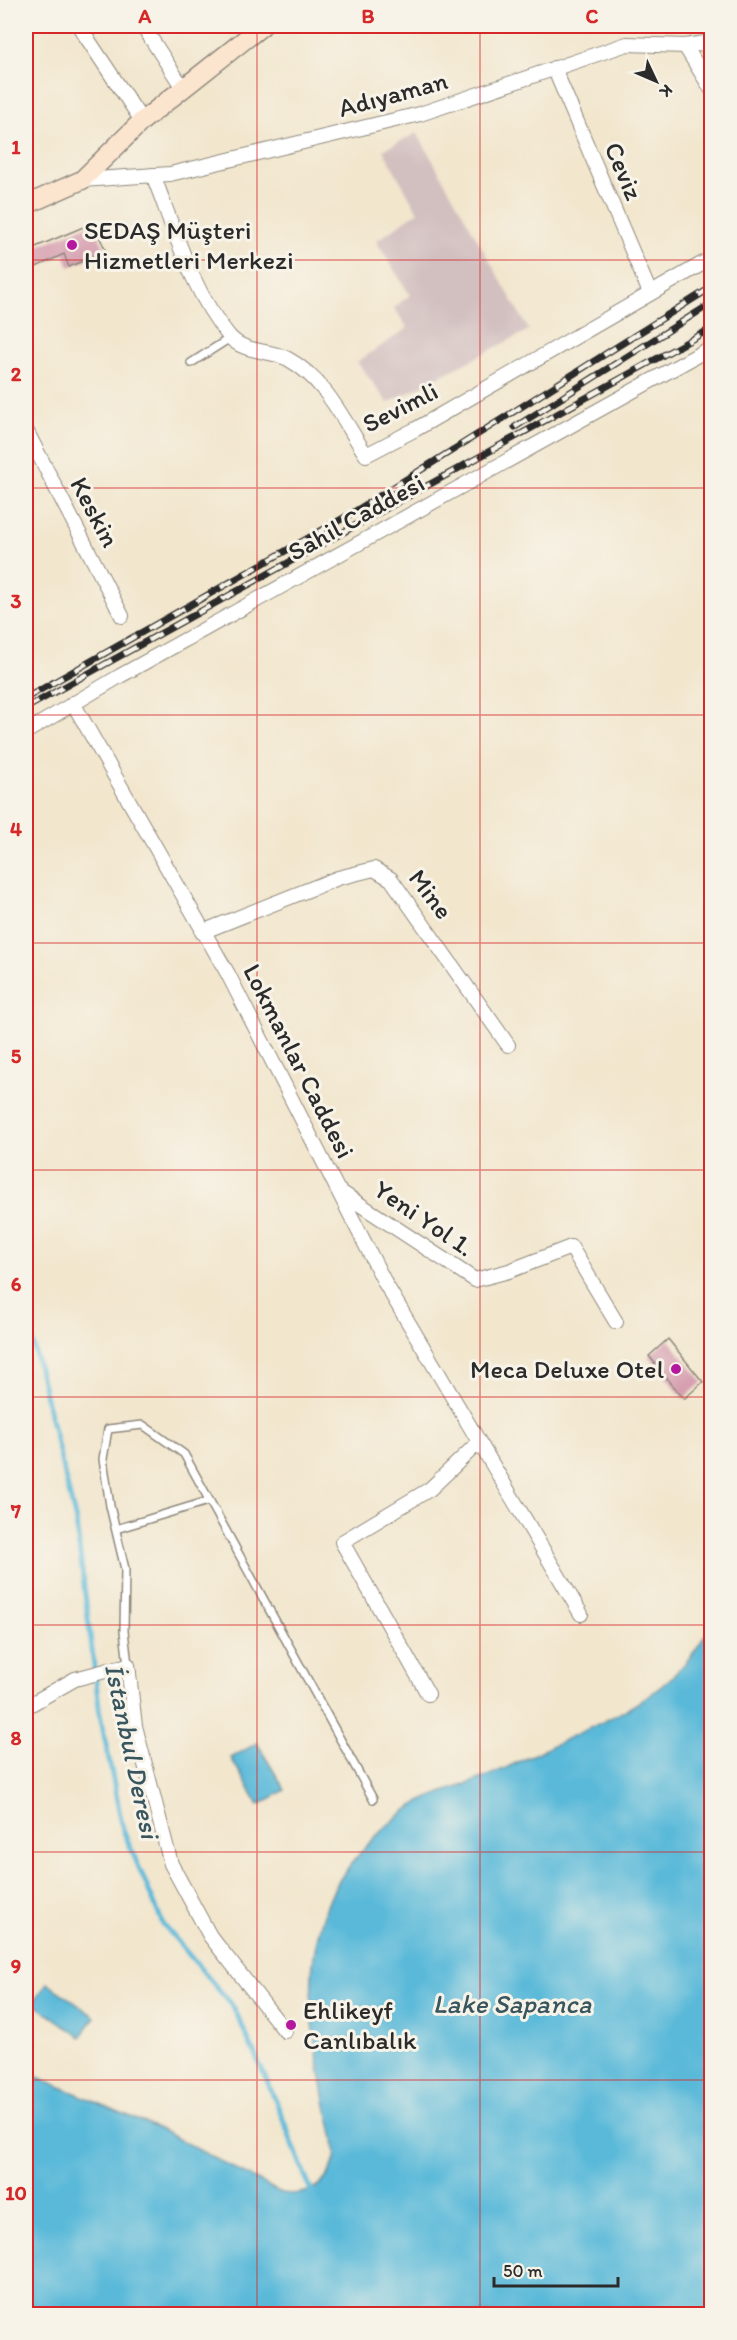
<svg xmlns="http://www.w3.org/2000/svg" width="737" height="2340" font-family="Itim,sans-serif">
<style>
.industrial{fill:#d2bfc0}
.water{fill:#5ab9d9;stroke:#427282;stroke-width:1.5}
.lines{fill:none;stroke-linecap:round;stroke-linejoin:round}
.stream{stroke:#5ab9d9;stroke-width:5}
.building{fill:#d397ab}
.lane-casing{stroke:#8e887c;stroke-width:10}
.street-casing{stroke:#8e887c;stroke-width:16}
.secondary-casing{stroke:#8e887c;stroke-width:21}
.lane{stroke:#fff;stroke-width:7}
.street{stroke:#fff;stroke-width:14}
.secondary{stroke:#fce5cf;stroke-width:18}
.rail-casing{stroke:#2b2b2b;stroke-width:7}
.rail{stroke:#f7f3e8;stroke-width:4.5;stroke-dasharray:14;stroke-linecap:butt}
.grid{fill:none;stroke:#d62828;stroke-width:1.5;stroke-opacity:0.55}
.poi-dot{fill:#b5179e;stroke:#f7f3e8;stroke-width:2}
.labels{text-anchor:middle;stroke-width:6;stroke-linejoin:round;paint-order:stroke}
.street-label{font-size:26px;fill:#2b2b2b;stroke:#f7f3e8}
.poi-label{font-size:26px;fill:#2b2b2b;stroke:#f7f3e8;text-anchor:start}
.water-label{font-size:27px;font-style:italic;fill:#39565f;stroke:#f7f3e8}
.neatline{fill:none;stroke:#d62828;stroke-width:2}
.grid-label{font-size:20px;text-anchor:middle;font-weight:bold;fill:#d62828}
</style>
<rect width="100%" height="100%" fill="#f7f3e8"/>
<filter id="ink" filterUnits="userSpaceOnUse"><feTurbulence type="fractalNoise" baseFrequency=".0167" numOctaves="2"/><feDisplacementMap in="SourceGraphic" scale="12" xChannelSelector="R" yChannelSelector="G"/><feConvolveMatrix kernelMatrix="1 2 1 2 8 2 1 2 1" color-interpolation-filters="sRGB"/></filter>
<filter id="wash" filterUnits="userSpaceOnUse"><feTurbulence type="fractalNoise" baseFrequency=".008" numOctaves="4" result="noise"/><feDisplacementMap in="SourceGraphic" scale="24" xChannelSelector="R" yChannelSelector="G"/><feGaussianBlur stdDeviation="1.35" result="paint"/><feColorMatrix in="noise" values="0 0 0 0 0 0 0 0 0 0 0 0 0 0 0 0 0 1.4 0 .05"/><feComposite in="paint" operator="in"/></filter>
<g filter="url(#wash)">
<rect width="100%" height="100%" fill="#f2e6cd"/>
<path class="industrial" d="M417 133 529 330 388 403 357 362 408 328 394 308 410 295 376 241 418 212 383 150Z"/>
<g class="water">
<path d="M711 1624V2314H26V2072L159 2129 281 2193C308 2197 328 2186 335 2159 338 2146 328 2114 325 2101 312 2027 300 1968 331 1896 345 1864 389 1819 420 1802 439 1792 461 1787 480 1779 508 1768 535 1754 562 1741 626 1711 677 1691 711 1624Z"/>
<path d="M257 1743 285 1790 259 1805 231 1758Z"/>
<path d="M47 1983 95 2017 81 2037 33 2003Z"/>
</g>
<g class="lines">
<path class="stream" d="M26 1315 76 1522 100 1714 123 1830 163 1924 234 2008 276 2101 311 2191"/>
</g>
<g id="blocks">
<g class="building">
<path d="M93 223 106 251 69 267 64 254 34 268 26 251Z"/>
<path d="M668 1339 703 1382 684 1399 649 1356Z"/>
</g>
</g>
</g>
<g filter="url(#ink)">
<use href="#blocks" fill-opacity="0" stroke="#8e887c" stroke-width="1.5"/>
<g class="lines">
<defs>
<g id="lane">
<path d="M191 363 230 338"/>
<path d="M116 1529 208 1501"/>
<path d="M128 1665 124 1631 125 1569 110 1506 103 1459 108 1429 143 1425 184 1454 373 1799"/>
</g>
<g id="street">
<path d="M79 26 142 121"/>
<path d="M143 26 183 88"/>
<path d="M685 46 712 90"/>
<path d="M554 68 650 293"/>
<path d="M153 175C174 228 192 292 229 336 244 354 270 349 288 359 325 379 344 421 366 455L416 429 712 258"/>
<path d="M82 180 170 174 420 114 627 44 685 46 712 42"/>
<path d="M26 430 122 616"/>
<path d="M73 703 228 974 385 1283 581 1614"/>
<path d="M26 732 120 676 712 347"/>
<path d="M202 932 338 878 374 869 391 879 508 1045"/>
<path d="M341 1192 475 1280 509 1271 571 1247 616 1322"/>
<path d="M428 1694 342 1542 430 1489 478 1443"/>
<path d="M26 1707 75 1679 128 1665 135 1726 171 1864 210 1936 285 2031"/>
</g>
<path id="secondary" d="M26 205 82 180 142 121 262 26"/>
</defs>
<use href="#lane" class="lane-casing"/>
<use href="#street" class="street-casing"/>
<use href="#secondary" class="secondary-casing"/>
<use href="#lane" class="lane"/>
<use href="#street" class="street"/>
<use href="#secondary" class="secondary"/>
<defs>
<g id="rail">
<path d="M515 427 712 303"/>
<path d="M26 698 354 512 712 287"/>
<path d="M26 708 712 328"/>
</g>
</defs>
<use href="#rail" class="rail-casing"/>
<use href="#rail" class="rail"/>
</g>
</g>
<path class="grid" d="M257 26V2314M480 26V2314M26 260H712M26 488H712M26 715H712M26 943H712M26 1170H712M26 1397H712M26 1625H712M26 1852H712M26 2080H712"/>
<g class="poi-dot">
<circle cx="72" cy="245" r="6"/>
<circle cx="676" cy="1369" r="6"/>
<circle cx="291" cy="2025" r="6"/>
</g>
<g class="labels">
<g class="street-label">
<text transform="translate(393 94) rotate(-15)" y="9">Adıyaman</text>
<text transform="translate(624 171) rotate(67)" y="9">Ceviz</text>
<text transform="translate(400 407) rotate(-27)" y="9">Sevimli</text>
<text transform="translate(95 512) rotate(62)" y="9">Keskin</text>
<text transform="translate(356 517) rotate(-29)" y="9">Sahil Caddesi</text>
<text transform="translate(431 894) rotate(53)" y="9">Mine</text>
<text transform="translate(299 1061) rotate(63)" y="9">Lokmanlar Caddesi</text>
<text transform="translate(424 1218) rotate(34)" y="9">Yeni Yol 1.</text>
</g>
<g class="poi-label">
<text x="84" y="239">SEDAŞ Müşteri<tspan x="84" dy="30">Hizmetleri Merkezi</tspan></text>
<text x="664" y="1378" text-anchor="end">Meca Deluxe Otel</text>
<text x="303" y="2019">Ehlikeyf<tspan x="303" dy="30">Canlıbalık</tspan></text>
</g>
<g class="water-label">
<text transform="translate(132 1751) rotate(78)" y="9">İstanbul Deresi</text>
<text x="512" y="2013">Lake Sapanca</text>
</g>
</g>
<rect width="737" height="2340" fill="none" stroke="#f7f3e8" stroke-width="66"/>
<g transform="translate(656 81) rotate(134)" stroke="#f7f3e8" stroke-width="4.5" paint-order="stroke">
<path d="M0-4.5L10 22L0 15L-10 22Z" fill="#2b2b2b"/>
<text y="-9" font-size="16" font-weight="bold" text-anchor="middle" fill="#2b2b2b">K</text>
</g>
<path d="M494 2277v9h124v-9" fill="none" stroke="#2b2b2b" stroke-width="3"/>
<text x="503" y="2277" font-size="18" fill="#2b2b2b" stroke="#f7f3e8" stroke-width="4.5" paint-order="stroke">50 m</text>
<rect x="33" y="33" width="671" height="2274" class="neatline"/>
<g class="grid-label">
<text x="145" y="23">A</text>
<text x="368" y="23">B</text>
<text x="592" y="23">C</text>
<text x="16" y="154">1</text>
<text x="16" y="381">2</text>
<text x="16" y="608">3</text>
<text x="16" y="836">4</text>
<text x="16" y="1063">5</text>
<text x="16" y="1291">6</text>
<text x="16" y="1518">7</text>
<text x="16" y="1745">8</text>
<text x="16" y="1973">9</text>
<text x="16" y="2200">10</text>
</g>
</svg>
